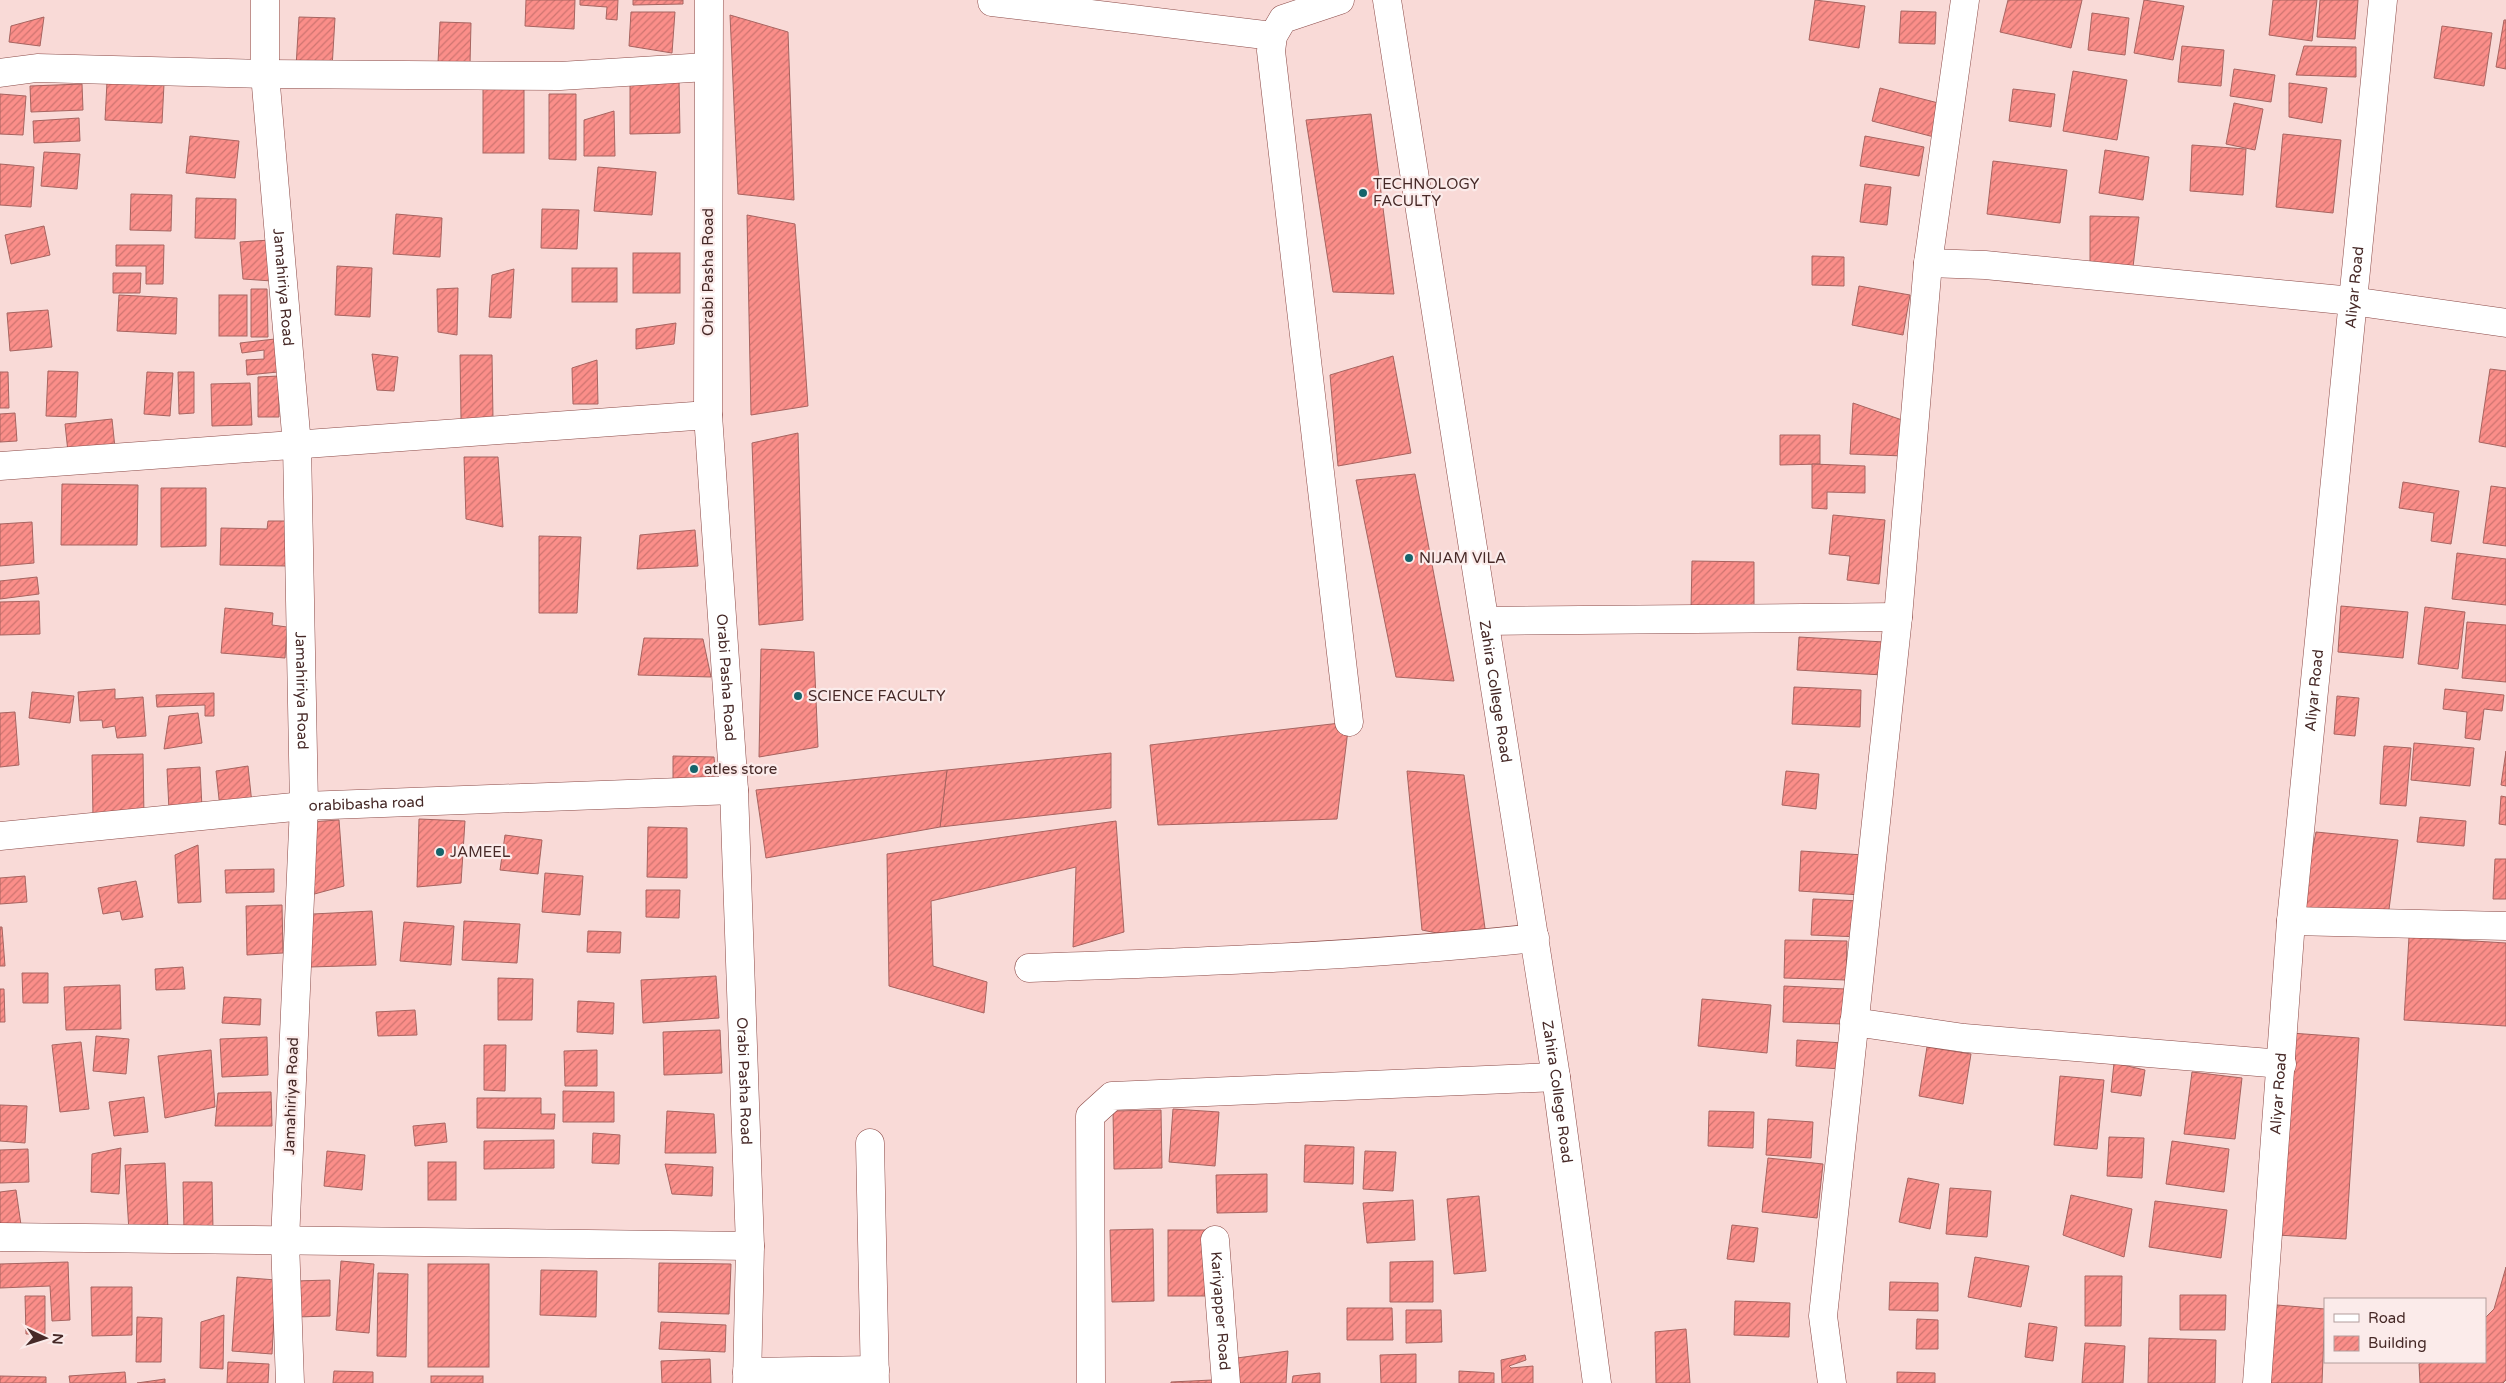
<svg xmlns="http://www.w3.org/2000/svg" width="2506" height="1383" font-family="'Varela Round',sans-serif">
<style>
.building{fill:url(#building-hatch);stroke:#a76460}
.lines{fill:none;stroke-linecap:round;stroke-linejoin:round}
.minor-casing{stroke:#8b4a47;stroke-width:29}
.minor{stroke:#fff;stroke-width:28}
.poi-dot{fill:#15646b;stroke:#fbebea;stroke-width:2}
.labels{text-anchor:middle;stroke-width:4.5;stroke-linejoin:round;paint-order:stroke}
.poi-label{font-size:15px;fill:#462927;stroke:#fbebea;text-anchor:start}
.street-label{font-size:15px;fill:#462927;stroke:#fbebea}
</style>
<defs>
<pattern id="building-hatch" width="6" height="6" patternUnits="userSpaceOnUse" patternTransform="scale(1.25)"><rect width="6" height="6" fill="#fb8e89"/><path d="M-1 1l2-2M0 6l6-6M5 7l2-2" fill="none" stroke="#cd7470"/></pattern>
</defs>
<rect width="100%" height="100%" fill="#f9dad7"/>
<g class="building">
<path d="M526 0H575L574 29 525 26Z"/>
<path d="M580 0H618L617 20 606 19 607 7 580 5Z"/>
<path d="M633 0H683V4L633 5Z"/>
<path d="M1815 0 1865 6 1859 48 1809 40Z"/>
<path d="M2008 0H2082L2071 48 2000 32Z"/>
<path d="M2144 0 2184 6 2173 60 2134 53Z"/>
<path d="M2273 0H2317L2312 41 2269 35Z"/>
<path d="M2320 0H2358L2355 39 2317 37Z"/>
<path d="M1901 11 1936 12 1935 44 1899 43Z"/>
<path d="M631 12H675L672 53 629 46Z"/>
<path d="M2092 13 2129 18 2125 55 2088 50Z"/>
<path d="M730 15 788 32 794 200 738 194Z"/>
<path d="M44 17 40 46 9 42 11 26Z"/>
<path d="M299 17 335 18 332 68 296 67Z"/>
<path d="M2504 20H2506V69L2496 67Z"/>
<path d="M440 22 471 23 470 64 438 63Z"/>
<path d="M2442 26 2492 33 2484 86 2434 78Z"/>
<path d="M2182 46 2224 50 2221 86 2178 82Z"/>
<path d="M2304 46 2356 47V77L2296 75Z"/>
<path d="M2234 69 2275 75 2271 102 2230 96Z"/>
<path d="M2073 71 2127 80 2117 140 2063 131Z"/>
<path d="M630 80H679L680 133 630 134Z"/>
<path d="M107 82 164 84 162 123 105 120Z"/>
<path d="M2289 83 2327 88 2322 123 2289 117Z"/>
<path d="M82 84 83 110 31 112 30 86Z"/>
<rect x="483" y="86" width="41" height="67"/>
<path d="M1880 88 1946 105 1938 138 1872 121Z"/>
<path d="M2013 89 2055 94 2051 127 2009 121Z"/>
<path d="M0 94 26 96 23 135 0 134Z"/>
<path d="M549 94H576V160L549 159Z"/>
<path d="M2234 103 2263 109 2255 150 2226 144Z"/>
<path d="M614 111 615 156H584V120Z"/>
<path d="M1371 114 1394 294 1333 292 1306 120Z"/>
<path d="M79 118 80 141 34 143 33 121Z"/>
<path d="M2283 134 2341 140 2333 213 2276 207Z"/>
<path d="M190 136 239 141 235 178 186 173Z"/>
<path d="M1865 136 1924 147 1919 176 1860 166Z"/>
<path d="M2192 145 2246 149 2243 195 2190 191Z"/>
<path d="M2105 150 2149 157 2143 200 2099 193Z"/>
<path d="M44 152 80 154 77 189 41 186Z"/>
<path d="M1993 161 2067 170 2060 223 1987 214Z"/>
<path d="M0 164 34 167 31 207 0 205Z"/>
<path d="M598 167 656 172 652 215 594 211Z"/>
<path d="M1865 184 1891 187 1887 225 1860 222Z"/>
<path d="M131 194 172 195 171 231 130 230Z"/>
<path d="M196 198 236 199 235 239 195 238Z"/>
<path d="M542 209 579 210 577 249 541 248Z"/>
<path d="M396 214 442 218 440 257 393 254Z"/>
<path d="M747 215 795 224 808 406 751 415Z"/>
<path d="M2090 216 2139 217 2133 267 2090 265Z"/>
<path d="M44 226 50 255 11 264 5 235Z"/>
<path d="M270 240 272 281 243 279 240 242Z"/>
<path d="M116 245H164L163 284H146V266H116Z"/>
<rect x="633" y="253" width="47" height="40"/>
<path d="M1812 256 1844 257V286L1812 285Z"/>
<path d="M337 266 372 268 370 317 335 315Z"/>
<rect x="572" y="268" width="45" height="34"/>
<path d="M514 269 511 318 489 317 492 275Z"/>
<path d="M113 273H141L140 293H113Z"/>
<path d="M1859 286 1910 295 1903 335 1852 325Z"/>
<path d="M458 288 457 335 438 332 437 289Z"/>
<path d="M251 289H267L268 337H251Z"/>
<path d="M119 295 177 298 176 334 117 331Z"/>
<rect x="219" y="295" width="28" height="41"/>
<path d="M48 310 52 347 10 351 7 313Z"/>
<path d="M676 323 674 344 636 349V329Z"/>
<path d="M275 339 278 372 247 375 246 360 264 359V350L242 353 240 343Z"/>
<path d="M372 354 398 357 394 391 377 390Z"/>
<path d="M460 355H492L493 419H461Z"/>
<path d="M1393 356 1411 453 1338 466 1330 375Z"/>
<path d="M597 360 598 404H573L572 368Z"/>
<path d="M2490 369 2506 371V447L2479 442Z"/>
<path d="M48 371 78 372 76 417 46 416Z"/>
<path d="M0 372H8L9 408H0Z"/>
<path d="M147 372 173 373 170 416 144 414Z"/>
<path d="M178 372H194V413L179 414Z"/>
<path d="M279 376V417H258V377Z"/>
<path d="M250 383 252 425 212 426 211 384Z"/>
<path d="M1853 403 1905 421 1904 456 1850 454Z"/>
<path d="M15 413 17 441 0 442V414Z"/>
<path d="M112 419 115 448 68 452 65 424Z"/>
<path d="M798 433 803 620 759 625 752 443Z"/>
<path d="M1780 435H1820V464L1780 465Z"/>
<path d="M464 457H498L503 527 466 519Z"/>
<path d="M1812 464 1865 466V493L1827 492V509L1812 508Z"/>
<path d="M1415 474 1454 681 1396 677 1356 480Z"/>
<path d="M2403 482 2459 491 2451 544 2431 541 2434 513 2399 508Z"/>
<path d="M62 484 138 485 137 545H61Z"/>
<path d="M2491 486 2506 488V546L2483 543Z"/>
<path d="M161 488H206V546L161 547Z"/>
<path d="M1833 515 1885 520 1879 584 1847 580 1850 556 1829 554Z"/>
<path d="M268 521H288L287 566 220 565 221 528 267 529Z"/>
<path d="M32 522 34 563 0 566V524Z"/>
<path d="M695 530 698 566 637 569 640 535Z"/>
<path d="M539 536 581 537 577 613H539Z"/>
<path d="M2457 553 2506 559V605L2452 599Z"/>
<path d="M1692 561 1754 562V610L1691 609Z"/>
<path d="M37 577 39 594 0 599V581Z"/>
<path d="M39 601 40 634 0 635V602Z"/>
<path d="M2341 606 2408 612 2403 658 2338 652Z"/>
<path d="M2425 607 2465 612 2458 669 2418 664Z"/>
<path d="M225 608 273 613 272 625 287 627 285 658 221 653Z"/>
<path d="M2467 622 2506 625V682L2462 678Z"/>
<path d="M1799 637 1884 642 1883 675 1797 670Z"/>
<path d="M644 638 703 639 711 677 638 675Z"/>
<path d="M761 649 814 652 818 747 759 757Z"/>
<path d="M1794 687 1861 690 1860 727 1792 724Z"/>
<path d="M115 689V699L143 697 146 736 117 738 115 726 103 728 102 720 80 721 78 692Z"/>
<path d="M2445 689 2504 695 2502 711 2484 709 2480 740 2465 738 2467 712 2443 709Z"/>
<path d="M32 692 74 696 70 723 29 718Z"/>
<path d="M214 693V716H205V705L157 707 156 695Z"/>
<path d="M2337 696 2359 698 2355 736 2334 734Z"/>
<path d="M15 712 19 765 0 767V713Z"/>
<path d="M198 713 202 743 164 749 169 716Z"/>
<path d="M1349 722 1337 819 1158 825 1150 745Z"/>
<path d="M2414 743 2474 748 2470 786 2411 780Z"/>
<path d="M2384 746 2411 748 2406 806 2380 804Z"/>
<path d="M2506 751V786L2501 785Z"/>
<path d="M1111 753V808L940 827 947 770Z"/>
<path d="M143 754 144 818 93 819 92 755Z"/>
<path d="M673 756 714 757 716 781 673 782Z"/>
<path d="M248 766 252 804 220 808 216 771Z"/>
<path d="M200 767 202 808 169 810 167 769Z"/>
<path d="M947 770 940 827 766 858 756 790Z"/>
<path d="M1407 771 1464 775 1487 943 1422 930Z"/>
<path d="M1786 771 1819 774 1816 809 1782 805Z"/>
<path d="M2501 796 2506 797V825L2499 824Z"/>
<path d="M2420 817 2466 821 2464 846 2417 842Z"/>
<path d="M419 819 465 821 461 883 417 887Z"/>
<path d="M339 820 344 886 307 896 309 822Z"/>
<path d="M1116 821 1124 932 1073 947 1076 867 931 901 933 966 987 982 984 1013 889 986 887 854Z"/>
<path d="M648 827 687 828V878L647 877Z"/>
<path d="M2316 832 2398 840 2388 917 2299 915Z"/>
<path d="M505 835 542 840 538 874 500 870Z"/>
<path d="M198 845 201 902 178 903 175 855Z"/>
<path d="M1801 851 1864 855 1861 895 1799 891Z"/>
<path d="M2495 859H2506V899H2493Z"/>
<path d="M274 869V892L226 893 225 870Z"/>
<path d="M545 873 583 876 580 915 542 912Z"/>
<path d="M25 876 27 902 0 904V878Z"/>
<path d="M136 881 143 917 122 920 120 911 103 914 98 888Z"/>
<path d="M646 890H680L679 918 646 917Z"/>
<path d="M1813 899 1862 901 1860 937 1811 935Z"/>
<path d="M282 905 283 953 247 955 246 906Z"/>
<path d="M372 911 376 965 310 967 313 914Z"/>
<path d="M464 921 520 924 517 963 462 960Z"/>
<path d="M404 922 454 926 451 965 400 961Z"/>
<path d="M0 927H2L5 966H0Z"/>
<path d="M588 931 621 932 620 953 587 952Z"/>
<path d="M2409 937 2506 943V1026L2404 1020Z"/>
<path d="M1785 940 1847 941 1846 980 1784 978Z"/>
<path d="M183 967 185 989 156 990 155 969Z"/>
<path d="M22 973H48V1003H23Z"/>
<path d="M716 976 719 1018 643 1023 641 980Z"/>
<path d="M498 978 533 979 532 1020H498Z"/>
<path d="M120 985 121 1029 66 1030 64 987Z"/>
<path d="M1784 986 1845 989 1843 1024 1783 1022Z"/>
<path d="M0 989H4L5 1022H0Z"/>
<path d="M224 997 261 999 260 1025 222 1023Z"/>
<path d="M1702 999 1771 1005 1767 1053 1698 1046Z"/>
<path d="M578 1001 614 1003 613 1034 577 1032Z"/>
<path d="M415 1010 417 1035 378 1036 376 1012Z"/>
<path d="M720 1030 722 1073 664 1075 663 1032Z"/>
<path d="M2291 1033 2359 1038 2346 1239 2277 1235Z"/>
<path d="M96 1036 129 1039 126 1074 93 1071Z"/>
<path d="M267 1037 268 1075 222 1077 220 1039Z"/>
<path d="M1797 1040 1843 1043 1841 1069 1796 1066Z"/>
<path d="M81 1042 89 1109 60 1112 52 1045Z"/>
<path d="M484 1045H506L505 1091 484 1090Z"/>
<path d="M1927 1047 1971 1054 1963 1104 1919 1096Z"/>
<path d="M211 1050 215 1107 165 1118 158 1056Z"/>
<path d="M597 1050V1086H565L564 1051Z"/>
<path d="M2114 1063 2145 1070 2141 1096 2111 1092Z"/>
<path d="M2192 1072 2242 1078 2235 1139 2184 1134Z"/>
<path d="M2060 1076 2104 1080 2097 1149 2054 1145Z"/>
<path d="M563 1091 614 1092V1122H563Z"/>
<path d="M271 1092 272 1126H215L218 1093Z"/>
<path d="M144 1097 148 1132 114 1136 109 1102Z"/>
<path d="M477 1098H541V1114H555L554 1129 477 1128Z"/>
<path d="M0 1105 27 1106 25 1143 0 1141Z"/>
<path d="M1173 1109 1219 1112 1215 1166 1169 1162Z"/>
<path d="M1161 1110 1162 1168 1114 1169 1113 1111Z"/>
<path d="M667 1111 714 1114 716 1153H665Z"/>
<path d="M1709 1111 1754 1112 1753 1148 1708 1146Z"/>
<path d="M1768 1119 1813 1122 1811 1158 1766 1155Z"/>
<path d="M445 1123 447 1142 415 1146 413 1126Z"/>
<path d="M593 1133 620 1135 619 1164 592 1163Z"/>
<path d="M2109 1137 2144 1138 2142 1178 2107 1176Z"/>
<path d="M554 1140V1168L484 1169V1141Z"/>
<path d="M2172 1141 2229 1149 2224 1192 2166 1184Z"/>
<path d="M1305 1145 1354 1147 1353 1184 1304 1182Z"/>
<path d="M121 1148 119 1194 91 1192 92 1154Z"/>
<path d="M28 1149 29 1182 0 1183V1150Z"/>
<path d="M327 1151 365 1155 362 1190 324 1186Z"/>
<path d="M1365 1151 1396 1152 1393 1191 1363 1189Z"/>
<path d="M1768 1158 1823 1164 1817 1218 1762 1212Z"/>
<rect x="428" y="1162" width="28" height="38"/>
<path d="M165 1163 168 1230 129 1232 125 1165Z"/>
<path d="M665 1164 713 1167 712 1196 672 1194Z"/>
<path d="M1267 1174V1212L1217 1213 1216 1175Z"/>
<path d="M1908 1178 1939 1184 1930 1229 1899 1222Z"/>
<path d="M183 1182H212L213 1229 184 1230Z"/>
<path d="M1950 1188 1991 1191 1987 1237 1946 1234Z"/>
<path d="M16 1190 21 1225 0 1228V1192Z"/>
<path d="M2071 1195 2132 1209 2124 1257 2063 1235Z"/>
<path d="M1479 1196 1486 1271 1454 1274 1447 1199Z"/>
<path d="M1413 1200 1415 1240 1367 1243 1363 1203Z"/>
<path d="M2155 1201 2227 1210 2221 1258 2149 1247Z"/>
<path d="M1732 1225 1758 1228 1754 1262 1727 1259Z"/>
<path d="M1153 1229 1154 1301 1112 1302 1110 1230Z"/>
<rect x="1168" y="1230" width="37" height="66"/>
<path d="M1975 1257 2029 1266 2021 1307 1968 1297Z"/>
<path d="M341 1261 374 1264 369 1333 336 1330Z"/>
<path d="M1433 1261V1302H1390V1262Z"/>
<path d="M68 1262 70 1320 52 1321 50 1286 0 1288V1264Z"/>
<path d="M659 1263 731 1264 729 1314 658 1312Z"/>
<rect x="428" y="1264" width="61" height="103"/>
<path d="M2506 1267V1380L2503 1383H2420L2419 1364 2423 1362H2485V1318L2494 1309Z"/>
<path d="M541 1270 597 1271 596 1317 540 1315Z"/>
<path d="M378 1273 408 1274 406 1357 377 1356Z"/>
<path d="M2085 1276H2122L2121 1326H2085Z"/>
<path d="M237 1277 276 1280 272 1354 232 1351Z"/>
<path d="M330 1280V1316L296 1317 295 1281Z"/>
<path d="M1890 1282 1938 1283V1311L1889 1310Z"/>
<path d="M91 1287H132V1335L92 1336Z"/>
<path d="M2180 1295H2226L2225 1330H2180Z"/>
<path d="M25 1296H45V1334H26Z"/>
<path d="M1735 1301 1790 1303 1789 1337 1734 1335Z"/>
<path d="M2277 1305 2325 1309 2322 1383H2269Z"/>
<path d="M1347 1308H1392L1393 1340H1347Z"/>
<path d="M1406 1310H1441L1442 1342 1406 1343Z"/>
<path d="M224 1315 223 1369 200 1368 201 1322Z"/>
<path d="M137 1317 162 1318 161 1362H136Z"/>
<path d="M1917 1319 1938 1320V1349H1916Z"/>
<path d="M661 1322 726 1325 725 1352 659 1349Z"/>
<path d="M2029 1323 2057 1327 2053 1361 2025 1357Z"/>
<path d="M1686 1329 1690 1383H1656L1655 1332Z"/>
<path d="M2149 1338 2216 1340 2215 1383H2148Z"/>
<path d="M2085 1343 2125 1346 2123 1383H2082Z"/>
<path d="M1288 1351 1286 1383H1238L1237 1358Z"/>
<path d="M1416 1354V1383H1381L1380 1355Z"/>
<path d="M1525 1355 1526 1360 1509 1366 1511 1368 1533 1366V1383H1502L1501 1360Z"/>
<path d="M710 1359 711 1383H662L661 1361Z"/>
<path d="M228 1362 269 1364 268 1383H227Z"/>
<path d="M334 1371 373 1372V1383H333Z"/>
<path d="M1459 1371 1494 1373V1383H1459Z"/>
<path d="M125 1372 126 1383H70L69 1376Z"/>
<path d="M1897 1372 1935 1373V1383H1897Z"/>
<path d="M1320 1373V1383H1292L1293 1376Z"/>
<path d="M0 1376 46 1377V1383H0Z"/>
<rect x="431" y="1376" width="52" height="7"/>
<path d="M165 1379V1383H137Z"/>
<path d="M1212 1380V1383H1171V1382Z"/>
</g>
<g class="lines">
<defs>
<g id="minor">
<path id="s1" d="M265 0V74L297 445 304 806 285 1241 290 1383"/>
<path id="s2" d="M709 0 708 415 734 790 750 1246 747 1383"/>
<path d="M1340 0 1283 19 1273 36 1271 51 1349 722"/>
<path id="s3" d="M1387 0 1556 1077 1597 1383"/>
<path d="M992 2 1273 36"/>
<path d="M0 73 37 68 265 74 560 76 707 67"/>
<path d="M1928 263 1985 265 2352 301 2506 323"/>
<path d="M0 466 708 415"/>
<path d="M1485 621 1898 617"/>
<path id="s4" d="M0 836 304 806 734 790"/>
<path d="M2291 921 2506 926"/>
<path d="M1029 968C1198 962 1367 956 1535 938"/>
<path d="M1854 1022 1964 1038 2282 1064"/>
<path d="M870 1143 875 1383"/>
<path d="M0 1237 750 1246"/>
<path id="s5" d="M1215 1240 1226 1383"/>
<path d="M747 1372 875 1370"/>
<path d="M1091 1383 1090 1116 1112 1096 1556 1077"/>
<path d="M1832 1383 1823 1316 1898 617 1928 263 1965 0"/>
<path id="s6" d="M2257 1383 2291 921 2383 0"/>
</g>
</defs>
<use href="#minor" class="minor-casing"/>
<use href="#minor" class="minor"/>
</g>
<g class="poi-dot">
<circle cx="1363" cy="193" r="5"/>
<circle cx="1409" cy="558" r="5"/>
<circle cx="798" cy="696" r="5"/>
<circle cx="694" cy="769" r="5"/>
<circle cx="440" cy="852" r="5"/>
</g>
<g class="labels">
<g class="poi-label">
<text x="1373" y="189">TECHNOLOGY<tspan x="1373" dy="17">FACULTY</tspan></text>
<text x="1419" y="563">NIJAM VILA</text>
<text x="808" y="701">SCIENCE FACULTY</text>
<text x="704" y="774">atles store</text>
<text x="450" y="857">JAMEEL</text>
</g>
<g class="street-label">
<text transform="translate(708 272) rotate(-90)" y="5">Orabi Pasha Road</text>
<text dy="5" stroke="none"><textPath href="#s1" startOffset="288">Jamahiriya Road</textPath></text>
<text dy="5" stroke="none"><textPath href="#s6" startOffset="1100">Aliyar Road</textPath></text>
<text dy="5" stroke="none"><textPath href="#s2" startOffset="678">Orabi Pasha Road</textPath></text>
<text dy="5" stroke="none"><textPath href="#s1" startOffset="692">Jamahiriya Road</textPath></text>
<text dy="5" stroke="none"><textPath href="#s3" startOffset="700">Zahira College Road</textPath></text>
<text dy="5" stroke="none"><textPath href="#s6" startOffset="695">Aliyar Road</textPath></text>
<text dy="5" stroke="none"><textPath href="#s4" startOffset="368">orabibasha road</textPath></text>
<text dy="5" stroke="none"><textPath href="#s2" startOffset="1082">Orabi Pasha Road</textPath></text>
<text dy="5" stroke="none"><textPath href="#s3" startOffset="1105">Zahira College Road</textPath></text>
<text dy="5" stroke="none"><textPath href="#s6" startOffset="290">Aliyar Road</textPath></text>
<text transform="translate(291 1096) rotate(-88)" y="5">Jamahiriya Road</text>
<text dy="5" stroke="none"><textPath href="#s5" startOffset="71">Kariyapper Road</textPath></text>
</g>
</g>
<rect x="2324" y="1298" width="162" height="65" fill="#fbebea" stroke="#b39d9c"/>
<rect x="2334" y="1314" width="25" height="8" fill="#ffffff" stroke="#b39d9c"/>
<text x="2368" y="1323" font-size="15" fill="#462927">Road</text>
<rect x="2334" y="1336" width="25" height="15" fill="url(#building-hatch)" stroke="#b39d9c"/>
<text x="2368" y="1348" font-size="15" fill="#462927">Building</text>
<g transform="translate(45 1338) rotate(94)" stroke="#fbebea" stroke-width="4" paint-order="stroke">
<path d="M0-4L9 19L0 12L-9 19Z" fill="#462927"/>
<text y="-8" font-size="14" font-weight="bold" text-anchor="middle" fill="#462927">N</text>
</g>
</svg>
